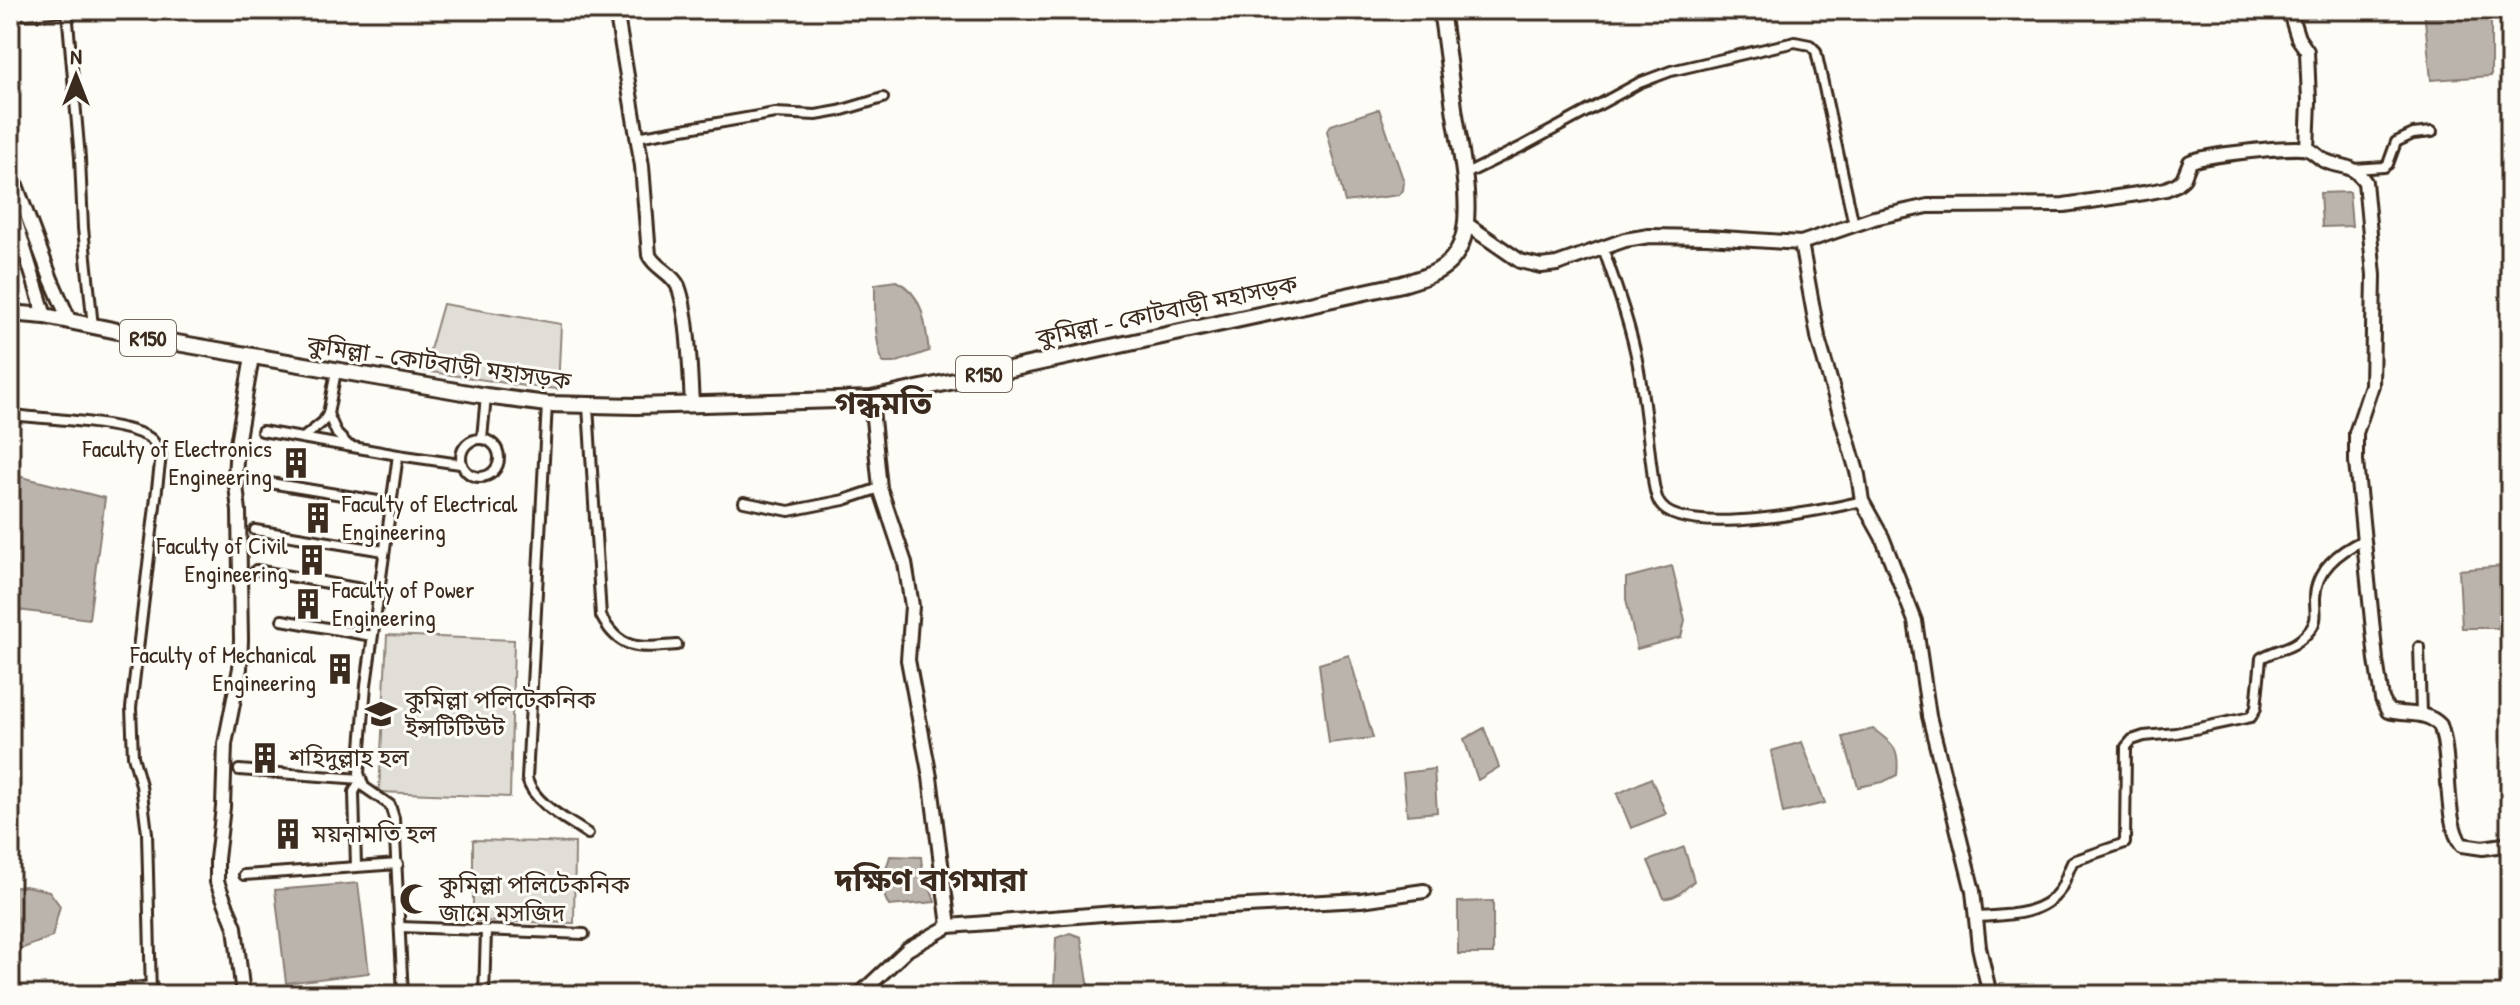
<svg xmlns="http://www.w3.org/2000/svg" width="2520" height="1005" font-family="'Patrick Hand','Noto Sans Bengali',sans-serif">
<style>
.green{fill:#e1ded7;stroke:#8e847a;stroke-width:2}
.water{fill:#bbb4ad;stroke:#887d74;stroke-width:2}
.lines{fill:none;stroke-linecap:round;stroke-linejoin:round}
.street-casing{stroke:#3b2a1e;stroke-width:14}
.secondary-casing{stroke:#3b2a1e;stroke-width:18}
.primary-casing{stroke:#3b2a1e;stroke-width:20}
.street{stroke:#fdfcf7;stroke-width:8}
.secondary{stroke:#fdfcf7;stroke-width:12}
.primary{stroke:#fdfcf7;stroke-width:14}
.labels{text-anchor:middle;stroke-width:6;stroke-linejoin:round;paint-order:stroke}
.shield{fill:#fdfcf7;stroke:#75695f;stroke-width:2}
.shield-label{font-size:22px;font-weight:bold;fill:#3b2a1e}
.street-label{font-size:24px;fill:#3b2a1e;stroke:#fdfcf7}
.poi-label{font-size:24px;fill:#3b2a1e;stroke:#fdfcf7;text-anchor:start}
.district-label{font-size:32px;font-weight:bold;fill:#3b2a1e;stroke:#fdfcf7}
</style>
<rect width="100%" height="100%" fill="#fdfcf7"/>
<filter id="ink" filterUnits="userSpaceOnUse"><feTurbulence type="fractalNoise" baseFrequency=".0125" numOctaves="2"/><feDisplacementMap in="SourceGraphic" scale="16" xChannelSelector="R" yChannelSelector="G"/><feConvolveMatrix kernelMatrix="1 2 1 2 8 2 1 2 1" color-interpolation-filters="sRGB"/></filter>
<g filter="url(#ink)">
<g class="green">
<path d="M443 304 561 324 558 389 525 386 424 371Z"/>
<path d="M387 635 514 640 510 797 379 792Z"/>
<path d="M473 840 575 843 574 923 473 921Z"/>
</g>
<g class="water">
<path d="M2424 10H2491V76L2431 80Z"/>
<path d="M1379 109 1404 182 1403 190 1399 195 1345 202 1327 131 1331 125Z"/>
<path d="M2349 192 2352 226 2322 227 2320 193Z"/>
<path d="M896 281C924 294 925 323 929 351L894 363H883C874 338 875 311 875 284Z"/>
<path d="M10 474 105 498 89 619 10 609Z"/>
<path d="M1672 566 1685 620 1681 637 1637 649 1626 599V578Z"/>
<path d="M2503 566 2509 628H2462L2459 570Z"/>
<path d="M1349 655 1373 738 1329 743 1319 664Z"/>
<path d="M1484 728 1499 767 1478 780 1464 739Z"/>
<path d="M1873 729C1894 744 1900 749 1897 775L1883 782 1858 787 1843 737Z"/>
<path d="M1802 742 1825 803 1783 813 1771 751Z"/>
<path d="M1434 769 1437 812 1407 815 1403 773Z"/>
<path d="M1651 778 1666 814 1631 828 1617 794Z"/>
<path d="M1684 847 1694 881C1685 888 1676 900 1664 898L1648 861Z"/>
<path d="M890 856 921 857C921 872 931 887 935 902L889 906C877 884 884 878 890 856Z"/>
<path d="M358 883 369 973 286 983 275 890Z"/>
<path d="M25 886 49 891 60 906 52 937 10 953V888Z"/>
<path d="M1493 901V954H1458V902Z"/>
<path d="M1070 933 1081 937 1090 995H1056L1054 991 1056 938Z"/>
</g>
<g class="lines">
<defs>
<g id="street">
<path d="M67 10 80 158 83 228 93 327"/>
<path d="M10 15 67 11"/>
<path d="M637 137 775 113 816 115 839 111 883 98"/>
<path d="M2354 169 2384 167 2388 164 2396 142 2413 134 2432 132"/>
<path d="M1464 175 1523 146 1639 83 1671 71 1795 42 1810 45 1816 51 1854 225"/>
<path d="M1603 248C1616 286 1631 326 1638 365 1644 397 1647 430 1651 462 1653 475 1653 493 1660 504 1682 539 1827 510 1862 501"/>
<path d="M547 404 527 779C534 804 568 820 588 834"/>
<path d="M588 406 601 616C620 652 640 648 677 645"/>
<path d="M328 414 337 434 349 446"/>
<path d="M10 415C40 418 130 422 151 439 155 442 158 450 161 455L131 708 133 756 141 785 147 833 151 995"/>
<path d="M262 431 398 455"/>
<path d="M303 438 323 422 328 414 336 371"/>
<path d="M482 438 486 396"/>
<circle cx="480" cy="458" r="19"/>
<path d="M258 481 390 503"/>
<path d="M744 502 789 511 844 500 880 488"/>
<path d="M255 530 384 551"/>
<path d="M256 570 378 592"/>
<path d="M282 620 372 636"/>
<path d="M2419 647 2421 713"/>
<path d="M239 770 361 779 354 792 356 867"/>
<path d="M244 875 398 864"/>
<path d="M1977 917C2005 915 2042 916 2060 890 2065 882 2068 870 2073 861L2125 843 2126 747 2132 740 2144 736 2176 733 2251 717 2256 708 2261 658C2280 647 2294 650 2310 630 2318 620 2315 613 2315 600 2314 571 2339 551 2364 540"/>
<path d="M401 927 584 934"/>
<path d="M70 995 151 986"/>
<path d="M403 995 394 818 390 805 364 787 359 773 366 685 398 455 460 464"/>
<path d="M484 995 486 931"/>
</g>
<g id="secondary">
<path d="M616 10 642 166 649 255C655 268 671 272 678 286 689 314 690 373 692 404"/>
<path d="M2289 10 2298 38 2307 51 2309 101 2307 149"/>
<path d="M10 169 51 279 70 322"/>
<path d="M10 203 45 316"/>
<path d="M1465 223 1520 261 1541 266 1557 264 1625 240 1649 236 1707 237 1801 243 1874 218 1928 206 2064 205 2144 193 2166 189 2177 184 2183 179 2190 162C2202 155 2294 145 2307 149 2313 151 2318 157 2323 160 2342 169 2351 162 2365 182L2374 275 2372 385 2356 433V462L2376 660 2382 699 2388 711C2408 716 2425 710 2440 725 2452 757 2443 822 2462 845L2483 848 2510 844"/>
<path d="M1801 243 1819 342 1858 475 1862 501 1882 537 1915 621 1929 716 1973 891 1979 947 1990 995"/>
<path d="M949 926 1115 913 1361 900 1424 891"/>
<path d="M243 995 235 927 217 882V859L223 807 225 744 240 668 241 639 239 511 235 477 237 444 252 357"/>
<path d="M859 995 908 949 949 926 930 777 908 660 912 606 905 563 880 488 871 399"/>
</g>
<path id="primary" d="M10 313 45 316 171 342 486 396 547 404 636 406 871 399 1402 284C1427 277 1451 270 1461 244 1475 211 1459 144 1454 108 1450 76 1446 43 1441 10"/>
</defs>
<use href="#street" class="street-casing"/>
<use href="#secondary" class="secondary-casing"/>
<use href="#primary" class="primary-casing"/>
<use href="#street" class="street"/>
<use href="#secondary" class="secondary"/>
<use href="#primary" class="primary"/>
</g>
</g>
<defs>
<symbol id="building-bare" viewBox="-9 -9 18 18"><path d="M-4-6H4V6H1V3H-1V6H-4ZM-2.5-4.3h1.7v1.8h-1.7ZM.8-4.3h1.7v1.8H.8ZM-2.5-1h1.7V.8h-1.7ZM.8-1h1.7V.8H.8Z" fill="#3b2a1e" stroke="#fdfcf7" stroke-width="2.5" paint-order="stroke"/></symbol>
<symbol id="university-bare" viewBox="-9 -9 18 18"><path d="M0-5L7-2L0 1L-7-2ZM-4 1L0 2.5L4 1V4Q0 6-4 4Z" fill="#3b2a1e" stroke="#fdfcf7" stroke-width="2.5" paint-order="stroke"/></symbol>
<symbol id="mosque-bare" viewBox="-9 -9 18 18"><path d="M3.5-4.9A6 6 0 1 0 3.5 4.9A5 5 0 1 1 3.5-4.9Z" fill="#3b2a1e" stroke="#fdfcf7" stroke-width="2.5" paint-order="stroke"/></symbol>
</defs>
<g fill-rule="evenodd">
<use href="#building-bare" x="274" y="441" width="44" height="44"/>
<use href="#building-bare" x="296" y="496" width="44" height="44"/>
<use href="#building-bare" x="290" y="538" width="44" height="44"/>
<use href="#building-bare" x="286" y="582" width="44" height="44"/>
<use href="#building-bare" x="318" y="647" width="44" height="44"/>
<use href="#university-bare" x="359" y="692" width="44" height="44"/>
<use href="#building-bare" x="243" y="736" width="44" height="44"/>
<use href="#building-bare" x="266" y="812" width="44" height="44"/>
<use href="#mosque-bare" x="393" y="877" width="44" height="44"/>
</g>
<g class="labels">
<g class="shield">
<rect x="120" y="320" width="56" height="36" rx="6"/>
<rect x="956" y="356" width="56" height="36" rx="6"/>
</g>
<g class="shield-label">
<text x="148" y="346">R150</text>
<text x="984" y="382">R150</text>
</g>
<g class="street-label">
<text transform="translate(1167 311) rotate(-12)" y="8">কুমিল্লা - কোটবাড়ী মহাসড়ক</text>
<text transform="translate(439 363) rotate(8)" y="8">কুমিল্লা - কোটবাড়ী মহাসড়ক</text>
</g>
<g class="poi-label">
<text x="272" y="457" text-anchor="end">Faculty of Electronics<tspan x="272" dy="28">Engineering</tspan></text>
<text x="342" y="512">Faculty of Electrical<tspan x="342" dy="28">Engineering</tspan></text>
<text x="288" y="554" text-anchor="end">Faculty of Civil<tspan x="288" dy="28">Engineering</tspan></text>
<text x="332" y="598">Faculty of Power<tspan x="332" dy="28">Engineering</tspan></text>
<text x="316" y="663" text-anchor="end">Faculty of Mechanical<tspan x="316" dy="28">Engineering</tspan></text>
<text x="405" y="708">কুমিল্লা পলিটেকনিক<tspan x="405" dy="28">ইন্সটিটিউট</tspan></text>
<text x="289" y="766">শহিদুল্লাহ হল</text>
<text x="312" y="842">ময়নামতি হল</text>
<text x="439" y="893">কুমিল্লা পলিটেকনিক<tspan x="439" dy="28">জামে মসজিদ</tspan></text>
</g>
<g class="district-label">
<text x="883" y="414">গন্ধমতি</text>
<text x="931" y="891">দক্ষিণ বাগমারা</text>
</g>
</g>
<rect width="2520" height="1005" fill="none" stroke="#fdfcf7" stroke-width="40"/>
<rect x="20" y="20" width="2480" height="965" fill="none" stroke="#3b2a1e" stroke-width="3" filter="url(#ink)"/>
<g transform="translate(76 76)" stroke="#fdfcf7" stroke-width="6" paint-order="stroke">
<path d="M0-6L14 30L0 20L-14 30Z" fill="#3b2a1e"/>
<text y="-12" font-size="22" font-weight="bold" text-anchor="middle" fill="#3b2a1e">N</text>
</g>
</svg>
